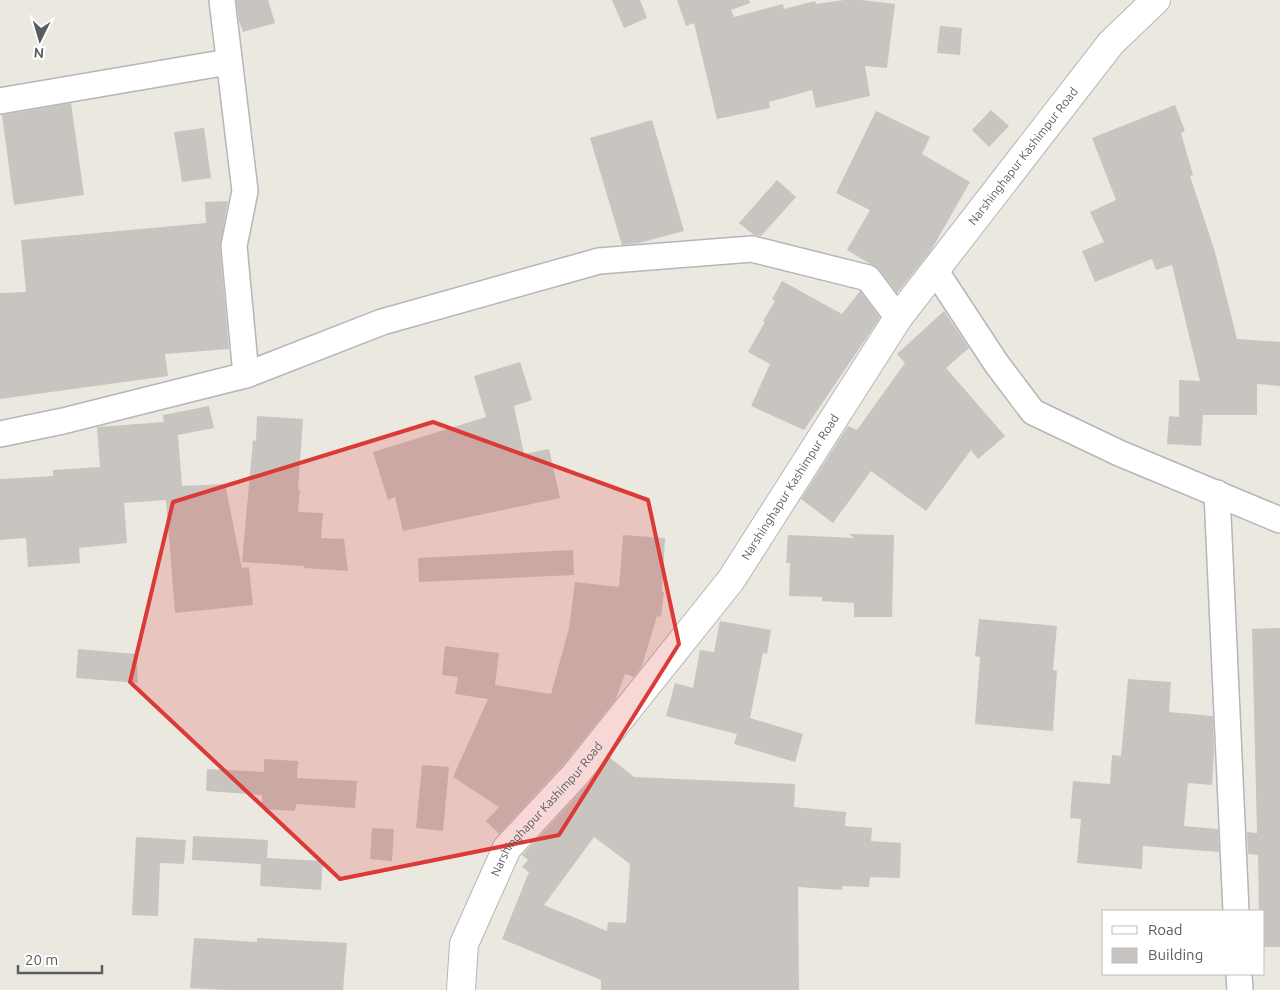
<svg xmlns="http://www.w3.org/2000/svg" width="1280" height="990" font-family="Ubuntu,sans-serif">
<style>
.building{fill:#c8c4c0;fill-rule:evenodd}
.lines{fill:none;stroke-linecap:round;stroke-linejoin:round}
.minor-casing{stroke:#b3b6ba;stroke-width:28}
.tertiary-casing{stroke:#b3b6ba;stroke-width:30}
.minor{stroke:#fff;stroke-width:25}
.tertiary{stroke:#fff;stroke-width:28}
.marked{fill:#db3a36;fill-opacity:0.2;stroke:#db3a36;stroke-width:4;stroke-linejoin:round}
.labels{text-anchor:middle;stroke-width:5;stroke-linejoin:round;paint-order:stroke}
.street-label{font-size:12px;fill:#595c60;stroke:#fff}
</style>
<rect width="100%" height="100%" fill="#ebe8e0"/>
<g class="building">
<path d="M236 0H268L275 23 243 32 239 21Z"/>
<path d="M612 0H640L647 18 624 28Z"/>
<path d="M677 0H749L750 3 731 10 734 17 783 4 784 9 815 1 816 4 844 0H861L895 4 887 68 865 66 870 96 816 108 812 90 769 102 770 108 717 119 694 23 686 26Z"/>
<path d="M940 26 962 28 960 55 937 53Z"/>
<path d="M71 103 84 195 14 205 2 115Z"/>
<path d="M1175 105 1185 131 1181 133 1193 175 1190 176 1215 252 1237 339 1280 342V386L1257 384V415H1203L1201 446 1167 444 1169 416 1179 417V380L1200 381 1172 265 1156 270 1152 259 1095 282 1082 251 1104 242 1090 212 1116 200 1092 138Z"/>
<path d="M991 110 1009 126 989 147 972 130Z"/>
<path d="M876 111 930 137 922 154 970 182 930 252 897 293 879 269 847 250 870 210 836 193Z"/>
<path d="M652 120 684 231 639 243 622 245 590 138Z"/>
<path d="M204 128 211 178 182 182 174 132Z"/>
<path d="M777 180 796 197 761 236 754 235 739 223Z"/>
<path d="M228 201 220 247 229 349 165 354 168 376 0 399V293L26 292 21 240 206 223 205 202Z"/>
<path d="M782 281 842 314 860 291 880 318 804 430 751 406 770 364 748 352 765 322 763 321 775 301 772 299Z"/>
<path d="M944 311 969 348 946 368 1005 436 978 459 971 450 926 511 871 471 833 523 801 499 848 426 857 430 905 363 897 354Z"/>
<path d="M520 362 532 400 514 406 524 454 549 449 560 498 403 531 395 497 388 500 373 452 486 417 474 376Z"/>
<path d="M209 406 214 428 178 435 182 486 225 484 242 568 249 567 253 605 175 613 166 500 124 503 127 543 79 548 80 563 28 567 26 538 0 540V479L53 476V470L100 467 97 427 164 422 163 415Z"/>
<path d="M257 416 303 419 298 489 300 490 298 512 323 513 321 538 344 539 348 571 304 568V566L242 562 253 440 256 441Z"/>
<path d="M849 534 894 535 892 617H854V603L822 601V597L789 596 790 563H786L788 535 854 538Z"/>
<path d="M623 535 665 538 662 592H664L661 617 657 616 642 666 634 677 625 674 616 699 563 765 499 834 486 821 499 807 453 777 488 699 455 694 458 677 442 675 445 646 499 653 495 685 551 694 569 628 575 582 619 587Z"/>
<path d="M573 550 574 575 419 582 418 558Z"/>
<path d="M979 619 1057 626 1053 670 1057 671 1053 731 975 724 980 657 975 656Z"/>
<path d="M720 621 771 630 767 654 763 653 750 718 803 734 795 762 734 744 737 734 666 716 675 683 693 688 700 650 714 652Z"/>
<path d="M1280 628V947H1264V911H1259L1258 855 1248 854 1247 832 1257 833 1252 629Z"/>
<path d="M78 649 136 654 138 683 76 678Z"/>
<path d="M1128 679 1171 682 1169 712 1213 716 1214 753 1212 785 1188 783 1184 826 1218 829 1219 852 1143 846 1142 869 1077 863 1081 819 1070 818 1073 781 1110 784 1112 755 1121 756Z"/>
<path d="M609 757 634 777 795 784 794 807 846 812 845 826 872 828 871 841 901 843 900 878 870 877 869 887 842 886V890L798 887 799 990H601V980L502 939 529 872 522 867 528 860 522 855 586 786ZM594 837 630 864 626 923 608 922 607 931 544 905Z"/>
<path d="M264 759 298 761 297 778 357 781 355 808 296 804 295 811 262 809V795L206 791 207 769 264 772Z"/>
<path d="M422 765 449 767 443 831 416 828Z"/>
<path d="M372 828 394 829 392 861 370 859Z"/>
<path d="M193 836 268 840 267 858 323 861 321 890 260 886 261 864 192 860Z"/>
<path d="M136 837 186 840 184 864 160 863 158 916 132 915Z"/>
<path d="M194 938 257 942V938L347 943 343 990H227L190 988Z"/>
</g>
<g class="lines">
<defs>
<g id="minor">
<path d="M222 0 245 191 234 246 246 375"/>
<path d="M0 101 228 62"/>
<path d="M935 270 996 363 1033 412 1119 453 1280 520"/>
<path d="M0 434 63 421 246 375 382 322 599 261 752 249 868 278 898 318"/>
<path d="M1217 493 1236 911"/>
<path d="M1239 974 1240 990"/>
</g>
<g id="tertiary">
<path id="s1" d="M461 990 464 944 507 848 575 775 731 580 898 318 1111 43 1156 0"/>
</g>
</defs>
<use href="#minor" class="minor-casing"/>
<use href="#tertiary" class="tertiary-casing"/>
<use href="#minor" class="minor"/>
<use href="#tertiary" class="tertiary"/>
</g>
<path class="marked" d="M433 422 648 500 679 644 559 835 340 879 130 682 173 502Z"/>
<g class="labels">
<g class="street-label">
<text dy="4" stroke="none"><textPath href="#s1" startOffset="1016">Narshinghapur Kashimpur Road</textPath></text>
<text dy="4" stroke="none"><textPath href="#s1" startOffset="611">Narshinghapur Kashimpur Road</textPath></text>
<text dy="4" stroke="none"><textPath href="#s1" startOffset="206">Narshinghapur Kashimpur Road</textPath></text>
</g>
</g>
<rect x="1102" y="910" width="162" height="65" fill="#ffffff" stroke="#bdbebf"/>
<rect x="1112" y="926" width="25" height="8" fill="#ffffff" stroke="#bdbebf"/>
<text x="1148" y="935" font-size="15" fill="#595c60">Road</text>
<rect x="1112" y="948" width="25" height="15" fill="#c8c4c0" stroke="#bdbebf"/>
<text x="1148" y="960" font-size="15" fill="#595c60">Building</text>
<g transform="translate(40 40) rotate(185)" stroke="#ffffff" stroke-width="4" paint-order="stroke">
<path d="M0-4L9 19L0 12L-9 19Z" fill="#595c60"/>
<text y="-8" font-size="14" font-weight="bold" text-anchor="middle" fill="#595c60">N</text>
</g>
<path d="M18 965v8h84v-8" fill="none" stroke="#595c60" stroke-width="2.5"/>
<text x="25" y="965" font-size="15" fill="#595c60" stroke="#ffffff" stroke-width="4" paint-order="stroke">20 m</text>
</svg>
